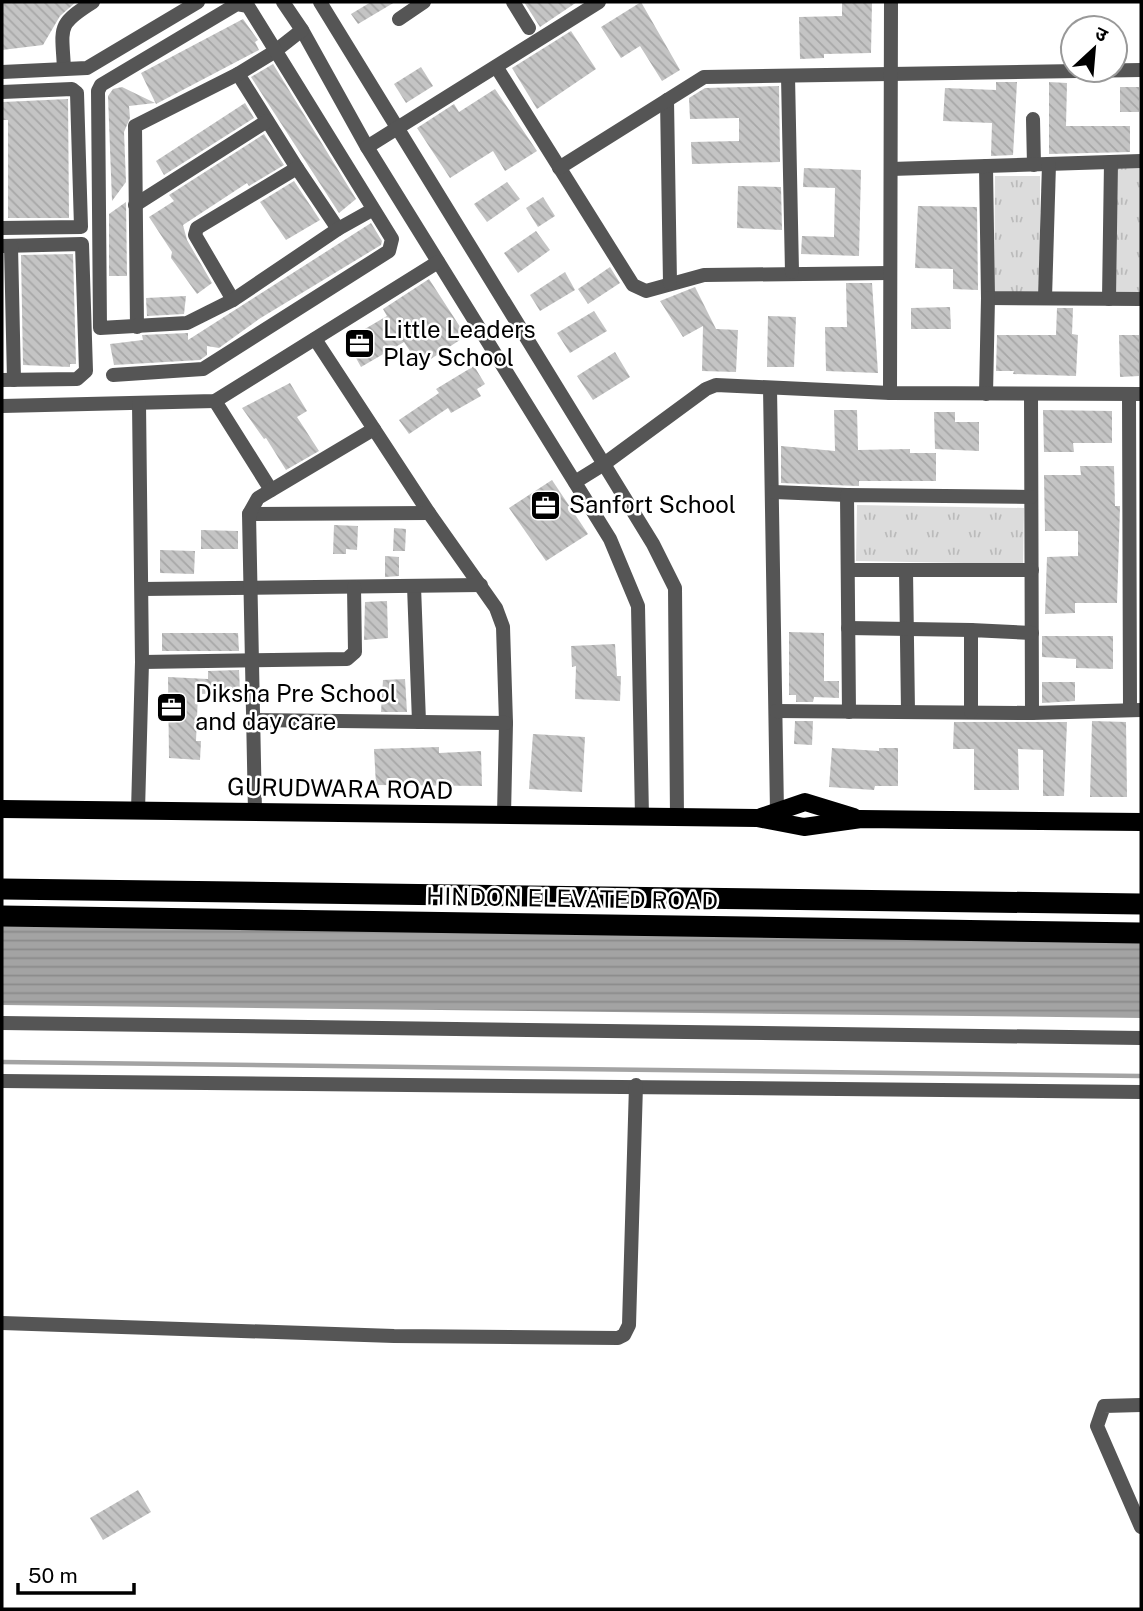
<svg xmlns="http://www.w3.org/2000/svg" width="1143" height="1611" font-family="'Public Sans','Noto Sans Devanagari',sans-serif">
<style>
.park{fill:url(#park-tufts)}
.water{fill:url(#water-rules)}
.lines{fill:none;stroke-linecap:round;stroke-linejoin:round}
.stream{stroke:#a3a3a3;stroke-width:4.5}
.building{fill:url(#building-back-hatch)}
.minor{stroke:#555;stroke-width:14}
.major{stroke:#000;stroke-width:18}
.highway{stroke:#000;stroke-width:21}
.labels{text-anchor:middle;stroke-width:5;stroke-linejoin:round;paint-order:stroke}
.poi-label{font-size:24px;fill:#000;stroke:#fff;text-anchor:start}
.street-label{font-size:24px;fill:#000;stroke:#fff}
</style>
<defs>
<pattern id="park-tufts" width="24" height="20" patternUnits="userSpaceOnUse" patternTransform="scale(1.75)"><rect width="24" height="20" fill="#dcdcdc"/><path d="M3 7l-1-3M5 7V3M7 7l1-3M15 17l-1-3M17 17v-4M19 17l1-3" fill="none" stroke="#bbb"/></pattern>
<pattern id="water-rules" width="6" height="5" patternUnits="userSpaceOnUse" patternTransform="scale(1.75)"><rect width="6" height="5" fill="#a3a3a3"/><path d="M0 2.5h6" fill="none" stroke="#8b8b8b"/></pattern>
<pattern id="building-back-hatch" width="6" height="6" patternUnits="userSpaceOnUse" patternTransform="scale(1.75)"><rect width="6" height="6" fill="#c4c4c4"/><path d="M-1 5l2 2M0 0l6 6M5-1l2 2" fill="none" stroke="#a7a7a7"/></pattern>
</defs>
<rect width="100%" height="100%" fill="#fff"/>
<g class="park">
<path d="M1117 168H1141V293H1116Z"/>
<path d="M995 176H1040V292H994Z"/>
<path d="M857 505 1024 508 1023 564 856 561Z"/>
</g>
<path class="water" d="M2 921 1141 935V1018L2 1005Z"/>
<g class="lines">
<path class="stream" d="M2 1062 1141 1076"/>
</g>
<g class="building">
<path d="M2 2H76L60 16 43 45 2 50Z"/>
<path d="M371 2H395L358 24 351 14Z"/>
<path d="M524 2H577L540 27Z"/>
<path d="M641 2 680 70 662 81 640 46 621 58 601 27Z"/>
<path d="M842 2H872L871 53 824 54V58L800 59 799 17 842 16Z"/>
<path d="M243 19 258 40 255 42 259 50 156 104 141 73Z"/>
<path d="M571 31 596 69 537 109 512 68Z"/>
<path d="M273 64 356 199 339 213 251 77Z"/>
<path d="M421 67 433 86 406 103 394 84Z"/>
<path d="M996 82H1017L1013 155 991 156 992 123 943 121 945 88 996 90Z"/>
<path d="M1049 82 1067 83 1066 126H1130V152L1049 154Z"/>
<path d="M779 86 780 162 692 164 691 142 739 141V118L690 119 689 98 705 88Z"/>
<path d="M122 87 155 103 129 106 130 118 124 132 126 182 112 201 108 96 113 89Z"/>
<rect x="1120" y="87" width="19" height="25"/>
<path d="M495 89 537 151 505 171 493 151 450 178 417 128 454 104 459 112Z"/>
<path d="M68 99 69 218H8V120H3V102Z"/>
<path d="M245 103 254 118 164 175 156 161Z"/>
<path d="M264 134 284 165 249 186 247 183 183 225 187 240 212 283 197 294 171 258 172 252 149 217 174 201 169 195Z"/>
<path d="M804 168 861 170 859 256 801 254 802 236 834 237 835 188 803 187Z"/>
<path d="M294 181 320 220 286 240 260 202Z"/>
<path d="M507 182 520 199 487 222 474 204Z"/>
<path d="M738 186 781 187 782 230 737 228Z"/>
<path d="M543 197 555 216 538 227 526 208Z"/>
<path d="M126 202 127 276H109V214Z"/>
<path d="M918 206 977 207 978 290 953 289V269L915 268Z"/>
<path d="M371 223 382 241 381 245 259 319 219 348 207 346V355L200 360 114 365 110 344 143 340 142 335 188 333V340Z"/>
<path d="M536 231 550 250 518 273 504 253Z"/>
<path d="M73 254 76 364H70V367L23 365 21 255Z"/>
<path d="M610 267 620 283 588 304 578 289Z"/>
<path d="M565 272 575 290 540 311 530 295Z"/>
<path d="M429 279 466 336 420 366 404 342 361 367 346 340 387 316 383 309Z"/>
<path d="M846 283H872L878 373 826 371 825 327H847Z"/>
<path d="M695 287 716 329 738 330 736 372 702 371 703 326 683 337 660 301Z"/>
<path d="M186 296 184 314 147 316 146 298Z"/>
<path d="M950 307 951 329H911V308Z"/>
<path d="M1057 308H1073L1072 334 1078 335 1076 376 1013 374 1014 371H996L997 335H1056Z"/>
<path d="M594 311 607 331 570 353 557 333Z"/>
<path d="M768 316 796 317 794 367H767Z"/>
<path d="M1119 335H1139V376L1120 377Z"/>
<path d="M615 352 630 377 593 400 577 376Z"/>
<path d="M474 366 485 384 477 389 481 396 451 413 448 408 409 434 399 420 439 393 436 389Z"/>
<path d="M290 383 307 411 297 417 319 451 286 470 266 438 264 439 242 408Z"/>
<path d="M834 410H857L858 450 910 449V453H936V481H859V486L781 483V446L835 451Z"/>
<path d="M1043 410 1112 411V443H1073L1074 452H1044Z"/>
<path d="M934 412H955V422H979V451L935 449Z"/>
<path d="M1080 466H1114L1115 506H1120L1117 603H1075V613L1045 614 1047 557 1078 556V531H1045L1044 475H1081Z"/>
<path d="M552 480 588 534 546 561 509 508Z"/>
<path d="M334 525 358 526 357 550 346 549V554H333Z"/>
<path d="M394 528 406 529 405 551H393Z"/>
<path d="M201 530 238 531V549H201Z"/>
<path d="M160 550 195 551 194 574 160 573Z"/>
<path d="M385 556 399 557V576L385 577Z"/>
<path d="M387 601 388 638 364 640 365 602Z"/>
<path d="M789 632 824 633V681H839V698L814 697 813 702H796V695H789Z"/>
<path d="M162 633H238L239 651H162Z"/>
<path d="M1042 636H1113V669L1076 668V659L1042 657Z"/>
<path d="M615 644 617 676H621L620 701 575 699 576 666 572 667 571 646Z"/>
<path d="M239 670 240 693 198 694 196 741H201L200 760 169 758 168 677 208 679V671Z"/>
<path d="M405 679 407 712H381L383 680Z"/>
<path d="M1042 682H1075V701L1042 703Z"/>
<path d="M795 721H813L812 745 794 744Z"/>
<path d="M1092 721 1126 722 1127 797H1090Z"/>
<path d="M954 722H1067L1064 796H1043V750L1018 749 1019 790H974V749H953Z"/>
<path d="M533 734 585 737 582 792 529 789Z"/>
<path d="M439 747V753L481 751 482 786 376 785 374 749Z"/>
<path d="M832 748 879 751V748H898V786H875L874 790 829 787Z"/>
<path d="M138 1490 151 1512 103 1540 90 1518Z"/>
</g>
<g class="lines">
<g class="minor">
<path d="M283 2 302 30 367 147 610 539 638 606 642 817"/>
<path d="M320 2 653 544 675 588 677 817"/>
<path d="M513 2 529 28"/>
<path d="M399 19 424 2"/>
<path d="M497 68 633 285 646 291 704 275 890 273"/>
<path d="M64 69C62 27 56 25 93 2"/>
<path d="M2 72 87 68 198 2"/>
<path d="M238 74 297 168"/>
<path d="M788 76 792 272"/>
<path d="M2 92 72 89 77 93 81 227 2 228"/>
<path d="M667 100 670 283"/>
<path d="M1033 119 1034 165"/>
<path d="M367 147 599 2"/>
<path d="M986 166 988 298 1141 299"/>
<path d="M559 168 704 77 1141 70"/>
<path d="M891 169 1141 161"/>
<path d="M135 205 267 121"/>
<path d="M2 246 82 244 86 371 77 379 2 380"/>
<path d="M11 246 14 380"/>
<path d="M1045 298 1049 164"/>
<path d="M1109 299 1111 162"/>
<path d="M233 300 195 235 197 228 297 168 338 229"/>
<path d="M137 327 135 126 238 74 274 52 302 30"/>
<path d="M315 339 429 513 496 608 503 627 506 723 504 815"/>
<path d="M113 375 203 369 389 251 392 239 248 6 237 4 101 85 98 91 100 328 187 323 233 300 338 229 372 210"/>
<path d="M770 388 777 812"/>
<path d="M890 393 891 2"/>
<path d="M986 394 988 298"/>
<path d="M1031 394 1032 713"/>
<path d="M1129 394 1130 709"/>
<path d="M215 401 271 490"/>
<path d="M2 406 215 401 438 262"/>
<path d="M575 482 604 464 706 389 716 385 890 393 1141 394"/>
<path d="M774 492 847 495"/>
<path d="M249 514 429 513"/>
<path d="M848 570H1032"/>
<path d="M906 570 908 712"/>
<path d="M414 586 419 722"/>
<path d="M142 589 481 585"/>
<path d="M848 628 971 630"/>
<path d="M142 662 347 659 355 652 354 587"/>
<path d="M776 711 1032 713 1141 710"/>
<path d="M849 712 847 495 1031 497"/>
<path d="M971 712V630L1032 633"/>
<path d="M253 720 506 723"/>
<path d="M138 811 142 662 139 403"/>
<path d="M255 812 249 514 258 498 374 429"/>
<path d="M2 1023 1141 1038"/>
<path d="M2 1081 1141 1092"/>
<path d="M2 1323 394 1336 618 1338 624 1335 629 1325 636 1085"/>
<path d="M1141 1405 1104 1406 1097 1426 1141 1527"/>
</g>
<g class="major">
<path d="M2 809 757 818 804 827 861 819 1141 822"/>
<path d="M761 817 805 802 854 817"/>
</g>
<g class="highway">
<path d="M2 889 1141 904"/>
<path d="M2 916 1141 933"/>
</g>
</g>
<defs>
<symbol id="office-square" viewBox="-11 -11 22 22"><rect x="-9" y="-9" width="18" height="18" rx="4" fill="#000" stroke="#fff"/><path d="M-6-3h4V-5.5h4V-3h4V5H-6ZM-1-4.5V-3h2v-1.5ZM-6 0V1H6V0Z" fill="#fff"/></symbol>
</defs>
<g fill-rule="evenodd">
<use href="#office-square" x="342" y="326" width="35" height="35"/>
<use href="#office-square" x="528" y="488" width="35" height="35"/>
<use href="#office-square" x="154" y="690" width="35" height="35"/>
</g>
<g class="labels">
<g class="poi-label">
<text x="383" y="338">Little Leaders<tspan x="383" dy="28">Play School</tspan></text>
<text x="569" y="513">Sanfort School</text>
<text x="195" y="702">Diksha Pre School<tspan x="195" dy="28">and day care</tspan></text>
</g>
<g class="street-label">
<text transform="translate(340 789) rotate(1)" y="8">GURUDWARA ROAD</text>
<text transform="translate(572 899) rotate(1)" y="8">HINDON ELEVATED ROAD</text>
</g>
</g>
<rect width="1143" height="1611" fill="none" stroke="#000000" stroke-width="7"/>
<g transform="translate(1094 49) rotate(26)"><circle r="33" fill="#ffffff" stroke="#999999" stroke-width="2"/>
<path d="M0-5L12 26L0 18L-12 26Z" fill="#000000"/>
<text y="-10" font-size="19" font-weight="bold" text-anchor="middle" fill="#000000">उ</text>
</g>
<path d="M18 1583v10h116v-10" fill="none" stroke="#000000" stroke-width="3.5"/>
<text x="28" y="1583" font-size="21" fill="#000000" stroke="#ffffff" stroke-width="5" paint-order="stroke">50 m</text>
</svg>
